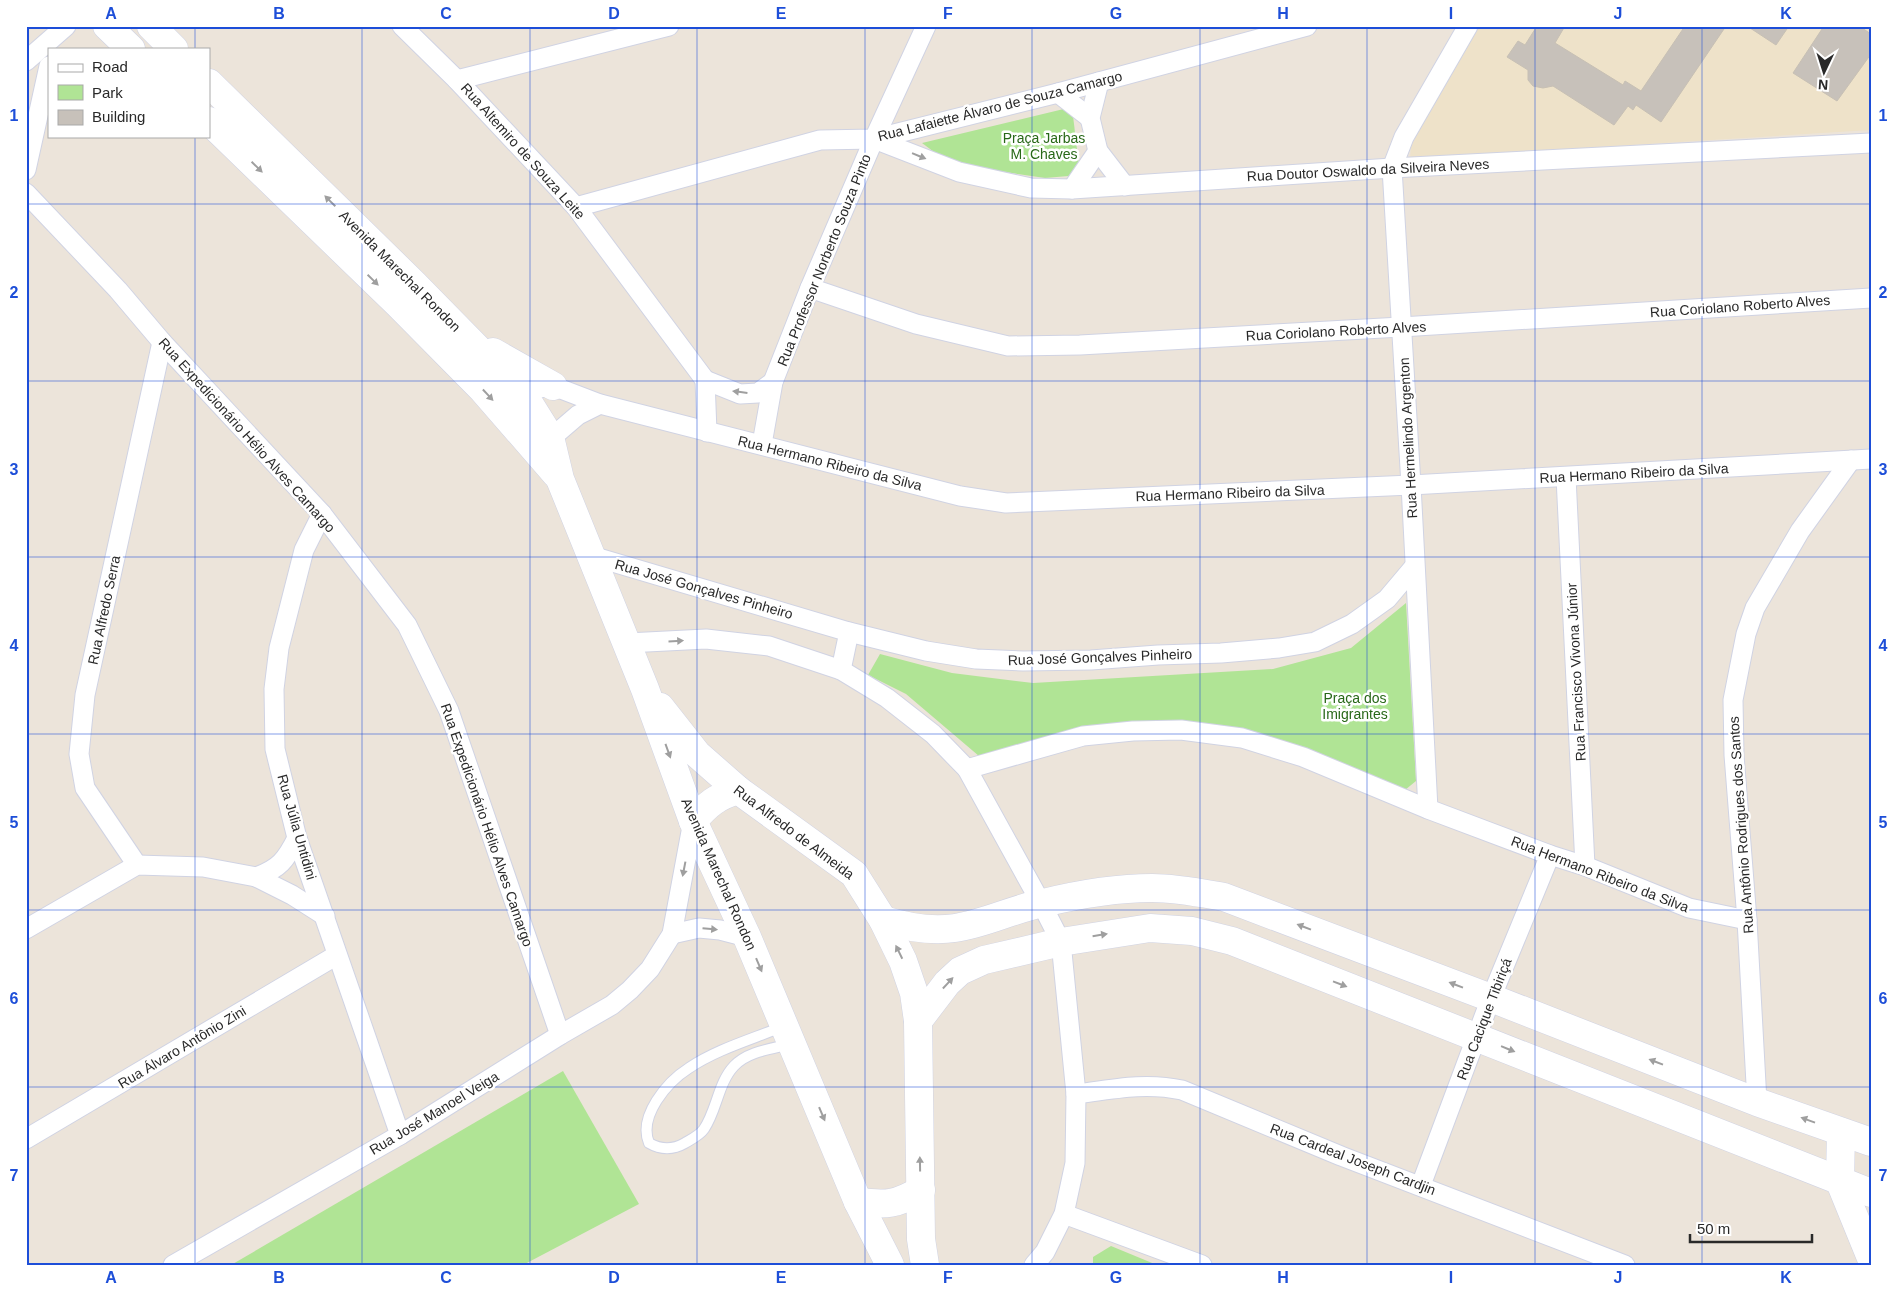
<svg xmlns="http://www.w3.org/2000/svg" width="1897" height="1291" font-family="Arial,sans-serif">
<style>
.education{fill:#eee2c9}
.green{fill:#b0e495}
.building{fill:#c7c1ba;stroke:#c7c0b4}
.lines{fill:none;stroke-linecap:round;stroke-linejoin:round}
.lane-casing{stroke:#d0d3e3;stroke-width:12}
.street-casing{stroke:#d0d3e3;stroke-width:21}
.secondary-casing{stroke:#d0d3e3;stroke-width:29}
.lane{stroke:#fff;stroke-width:10}
.street{stroke:#fff;stroke-width:19}
.secondary{stroke:#fff;stroke-width:28}
.oneway{fill:#9f9f9f}
.grid{fill:none;stroke:#1d4ed8;stroke-width:1;stroke-opacity:0.55}
.labels{text-anchor:middle;stroke-width:5;stroke-linejoin:round;paint-order:stroke}
.street-label{font-size:14px;fill:#292929;stroke:#fff}
.park-label{font-size:14px;fill:#286818;stroke:#fff}
.neatline{fill:none;stroke:#1d4ed8;stroke-width:2}
.grid-label{font-size:16px;text-anchor:middle;font-weight:bold;fill:#1d4ed8}
</style>
<rect width="100%" height="100%" fill="#ece4da"/>
<path class="education" d="M1476 26H1871V130L1410 159 1411 145 1471 40Z"/>
<g class="green">
<path d="M1072 107 1080 175 1045 178 978 168 938 155 922 143Z"/>
<path d="M1406 603 1416 781 1405 790 1330 758 1264 735 1156 724 986 762 906 694 868 675 880 654 952 673 1033 683 1273 669 1351 648Z"/>
<path d="M563 1071 639 1204 523 1265H231Z"/>
<path d="M1111 1246 1157 1265H1093V1257Z"/>
</g>
<g class="building">
<path d="M1537 26H1565L1555 43 1623 85 1625 81 1641 91 1685 26H1726L1661 122 1636 105 1633 110 1628 106 1614 125 1553 86 1543 88 1533 86 1528 80V70L1507 57 1518 41 1525 45Z"/>
<path d="M1747 26H1789L1776 45Z"/>
<path d="M1824 26H1859L1871 34V54L1837 101 1793 73Z"/>
</g>
<g class="lines">
<defs>
<path id="lane" d="M784 1026C753 1039 717 1049 689 1068 667 1082 638 1116 649 1143 661 1150 673 1150 685 1143 692 1139 700 1135 704 1129 717 1110 718 1083 734 1066 748 1051 772 1049 791 1044"/>
<g id="street">
<path d="M402 26 457 80 576 207 705 380"/>
<path d="M26 61 66 26"/>
<path d="M457 80 669 26"/>
<path d="M1099 82 1090 118 1098 151 1125 186"/>
<path d="M1058 93 1090 118"/>
<path d="M874 139 959 172 1031 188 1072 189 1392 168 1871 143"/>
<path d="M26 170 49 66"/>
<path d="M1072 189 1098 151"/>
<path d="M26 193 118 290 162 342 322 514 407 625 449 711 560 1035"/>
<path d="M576 207 820 140 874 139 1058 93 1307 26"/>
<path d="M810 288 916 324 1008 346 1080 345 1401 327 1871 298"/>
<path d="M705 380 740 394 758 393 773 382"/>
<path d="M705 380 707 432"/>
<path d="M541 388 553 386 600 404 960 496 1006 503 1411 485 1871 459"/>
<path d="M762 444 773 382 810 288 874 139 926 26"/>
<path d="M543 445 578 415 600 404"/>
<path d="M1566 477 1585 866"/>
<path d="M322 514 304 550 279 648 274 689 275 749 297 838 400 1135"/>
<path d="M592 556 849 632 926 651 976 659 1023 661 1091 660 1158 655 1221 653 1279 648 1315 642 1352 624 1387 599 1414 567"/>
<path d="M627 643 706 639 769 646 841 670 887 698 933 734 967 769 1041 903 1061 942 1076 1094 1075 1163 1064 1214 1045 1252 1034 1265"/>
<path d="M841 670 849 632"/>
<path d="M967 769 1083 736 1133 731 1181 730 1242 738 1303 757 1428 809 1550 855 1585 866 1689 908 1747 920"/>
<path d="M1428 809 1411 485 1392 168 1404 137 1468 26"/>
<path d="M137 865 85 788 79 754 85 695 162 342"/>
<path d="M256 877C279 869 286 860 297 838"/>
<path d="M26 929 137 865 203 867 256 877 292 895 325 916"/>
<path d="M672 934 699 928 720 930 747 937"/>
<path d="M1076 1094C1113 1089 1146 1082 1182 1090L1341 1156 1625 1265"/>
<path d="M1757 1102 1747 920 1734 755 1733 700 1746 634 1755 608 1800 531 1851 460"/>
<path d="M26 1139 337 955"/>
<path d="M1421 1185 1491 998 1550 855"/>
<path d="M1064 1214 1202 1265"/>
<path d="M173 1265 400 1135 560 1035 612 1005 630 990 650 969 672 934 693 821"/>
</g>
<g id="secondary">
<path d="M107 26 131 49"/>
<path d="M151 26 174 49"/>
<path d="M209 83 414 284 525 397 550 437 560 479 645 689 693 821 747 937 858 1202 890 1265"/>
<path d="M209 121 398 304 483 390 556 474"/>
<path d="M493 352 553 386"/>
<path d="M660 707 697 754 738 790 854 874 883 920 903 961 914 993 918 1021 921 1239 925 1265"/>
<path d="M693 821C708 804 716 797 738 790"/>
<path d="M883 920C906 927 930 932 955 928 984 924 1013 909 1043 903 1076 895 1118 888 1152 888 1176 888 1201 893 1224 897L1491 998 1757 1102 1871 1142"/>
<path d="M918 1021 947 983 960 971 984 960 1061 942 1150 928 1192 931 1232 941 1871 1193"/>
<path d="M1841 1132 1840 1182 1871 1258"/>
<path d="M858 1202C887 1205 896 1205 921 1190"/>
</g>
</defs>
<use href="#lane" class="lane-casing"/>
<use href="#street" class="street-casing"/>
<use href="#secondary" class="secondary-casing"/>
<use href="#lane" class="lane"/>
<use href="#street" class="street"/>
<use href="#secondary" class="secondary"/>
</g>
<defs><path id="oneway-solid" d="M-6-.8H1V-3.2L6.5 0L1 3.2V.8H-6Z" transform="scale(1.25)"/></defs>
<g class="oneway">
<use href="#oneway-solid" transform="translate(919 156) rotate(22)"/>
<use href="#oneway-solid" transform="translate(257 167) rotate(44)"/>
<use href="#oneway-solid" transform="translate(330 201) rotate(-135)"/>
<use href="#oneway-solid" transform="translate(373 280) rotate(44)"/>
<use href="#oneway-solid" transform="translate(740 392) rotate(-173)"/>
<use href="#oneway-solid" transform="translate(488 395) rotate(47)"/>
<use href="#oneway-solid" transform="translate(676 641) rotate(-3)"/>
<use href="#oneway-solid" transform="translate(668 751) rotate(70)"/>
<use href="#oneway-solid" transform="translate(684 869) rotate(101)"/>
<use href="#oneway-solid" transform="translate(1304 927) rotate(-159)"/>
<use href="#oneway-solid" transform="translate(710 929) rotate(5)"/>
<use href="#oneway-solid" transform="translate(1100 935) rotate(-9)"/>
<use href="#oneway-solid" transform="translate(899 952) rotate(-116)"/>
<use href="#oneway-solid" transform="translate(759 965) rotate(67)"/>
<use href="#oneway-solid" transform="translate(948 983) rotate(-47)"/>
<use href="#oneway-solid" transform="translate(1340 984) rotate(21)"/>
<use href="#oneway-solid" transform="translate(1456 985) rotate(-159)"/>
<use href="#oneway-solid" transform="translate(1508 1049) rotate(22)"/>
<use href="#oneway-solid" transform="translate(1656 1062) rotate(-159)"/>
<use href="#oneway-solid" transform="translate(822 1114) rotate(67)"/>
<use href="#oneway-solid" transform="translate(1808 1120) rotate(-160)"/>
<use href="#oneway-solid" transform="translate(920 1164) rotate(-91)"/>
</g>
<path class="grid" d="M195 26V49M362 26V1265M530 26V1265M697 26V1265M865 26V1265M1032 26V1265M1200 26V1265M1367 26V1265M1535 26V1265M1702 26V1265M195 136V1265M26 204H1871M26 381H1871M26 557H1871M26 734H1871M26 910H1871M26 1087H1871"/>
<g class="labels">
<g class="street-label">
<text transform="translate(1000 106) rotate(-14)" y="5">Rua Lafaiette Álvaro de Souza Camargo</text>
<text transform="translate(523 151) rotate(48)" y="5">Rua Altemiro de Souza Leite</text>
<text transform="translate(1368 170) rotate(-3)" y="5">Rua Doutor Oswaldo da Silveira Neves</text>
<text transform="translate(824 260) rotate(-68)" y="5">Rua Professor Norberto Souza Pinto</text>
<text transform="translate(400 271) rotate(45)" y="5">Avenida Marechal Rondon</text>
<text transform="translate(1740 306) rotate(-4)" y="5">Rua Coriolano Roberto Alves</text>
<text transform="translate(1336 331) rotate(-3)" y="5">Rua Coriolano Roberto Alves</text>
<text transform="translate(247 435) rotate(48)" y="5">Rua Expedicionário Hélio Alves Camargo</text>
<text transform="translate(1408 438) rotate(-93)" y="5">Rua Hermelindo Argenton</text>
<text transform="translate(830 463) rotate(14)" y="5">Rua Hermano Ribeiro da Silva</text>
<text transform="translate(1634 473) rotate(-3)" y="5">Rua Hermano Ribeiro da Silva</text>
<text transform="translate(1230 493) rotate(-2)" y="5">Rua Hermano Ribeiro da Silva</text>
<text transform="translate(704 589) rotate(16)" y="5">Rua José Gonçalves Pinheiro</text>
<text transform="translate(104 610) rotate(-78)" y="5">Rua Alfredo Serra</text>
<text transform="translate(1100 657) rotate(-2)" y="5">Rua José Gonçalves Pinheiro</text>
<text transform="translate(1576 672) rotate(-93)" y="5">Rua Francisco Vivona Júnior</text>
<text transform="translate(487 825) rotate(71)" y="5">Rua Expedicionário Hélio Alves Camargo</text>
<text transform="translate(1741 825) rotate(-94)" y="5">Rua Antônio Rodrigues dos Santos</text>
<text transform="translate(297 827) rotate(74)" y="5">Rua Júlia Untidini</text>
<text transform="translate(794 832) rotate(37)" y="5">Rua Alfredo de Almeida</text>
<text transform="translate(719 874) rotate(66)" y="5">Avenida Marechal Rondon</text>
<text transform="translate(1600 874) rotate(21)" y="5">Rua Hermano Ribeiro da Silva</text>
<text transform="translate(1484 1019) rotate(-69)" y="5">Rua Cacique Tibiriçá</text>
<text transform="translate(182 1047) rotate(-31)" y="5">Rua Álvaro Antônio Zini</text>
<text transform="translate(434 1113) rotate(-31)" y="5">Rua José Manoel Veiga</text>
<text transform="translate(1353 1159) rotate(21)" y="5">Rua Cardeal Joseph Cardjin</text>
</g>
<g class="park-label">
<text x="1044" y="143">Praça Jarbas<tspan x="1044" dy="16">M. Chaves</tspan></text>
<text x="1355" y="703">Praça dos<tspan x="1355" dy="16">Imigrantes</tspan></text>
</g>
</g>
<rect width="1897" height="1291" fill="none" stroke="#ffffff" stroke-width="55"/>
<rect x="48" y="48" width="162" height="90" fill="#ffffff" stroke="#a9a9a9"/>
<rect x="58" y="64" width="25" height="8" fill="#ffffff" stroke="#a9a9a9"/>
<text x="92" y="72" font-size="15" fill="#292929">Road</text>
<rect x="58" y="85" width="25" height="15" fill="#b0e495" stroke="#a9a9a9"/>
<text x="92" y="98" font-size="15" fill="#292929">Park</text>
<rect x="58" y="110" width="25" height="15" fill="#c7c1ba" stroke="#a9a9a9"/>
<text x="92" y="122" font-size="15" fill="#292929">Building</text>
<g transform="translate(1824 72) rotate(184)" stroke="#ffffff" stroke-width="4" paint-order="stroke">
<path d="M0-4L9 19L0 12L-9 19Z" fill="#292929"/>
<text y="-8" font-size="14" font-weight="bold" text-anchor="middle" fill="#292929">N</text>
</g>
<path d="M1690 1234v8h122v-8" fill="none" stroke="#292929" stroke-width="2.5"/>
<text x="1697" y="1234" font-size="15" fill="#292929" stroke="#ffffff" stroke-width="4" paint-order="stroke">50 m</text>
<rect x="28" y="28" width="1842" height="1236" class="neatline"/>
<g class="grid-label">
<text x="111" y="19">A</text>
<text x="279" y="19">B</text>
<text x="446" y="19">C</text>
<text x="614" y="19">D</text>
<text x="781" y="19">E</text>
<text x="948" y="19">F</text>
<text x="1116" y="19">G</text>
<text x="1283" y="19">H</text>
<text x="1451" y="19">I</text>
<text x="1618" y="19">J</text>
<text x="1786" y="19">K</text>
<text x="14" y="121">1</text>
<text x="1883" y="121">1</text>
<text x="14" y="298">2</text>
<text x="1883" y="298">2</text>
<text x="14" y="475">3</text>
<text x="1883" y="475">3</text>
<text x="14" y="651">4</text>
<text x="1883" y="651">4</text>
<text x="14" y="828">5</text>
<text x="1883" y="828">5</text>
<text x="14" y="1004">6</text>
<text x="1883" y="1004">6</text>
<text x="14" y="1181">7</text>
<text x="1883" y="1181">7</text>
<text x="111" y="1283">A</text>
<text x="279" y="1283">B</text>
<text x="446" y="1283">C</text>
<text x="614" y="1283">D</text>
<text x="781" y="1283">E</text>
<text x="948" y="1283">F</text>
<text x="1116" y="1283">G</text>
<text x="1283" y="1283">H</text>
<text x="1451" y="1283">I</text>
<text x="1618" y="1283">J</text>
<text x="1786" y="1283">K</text>
</g>
</svg>
